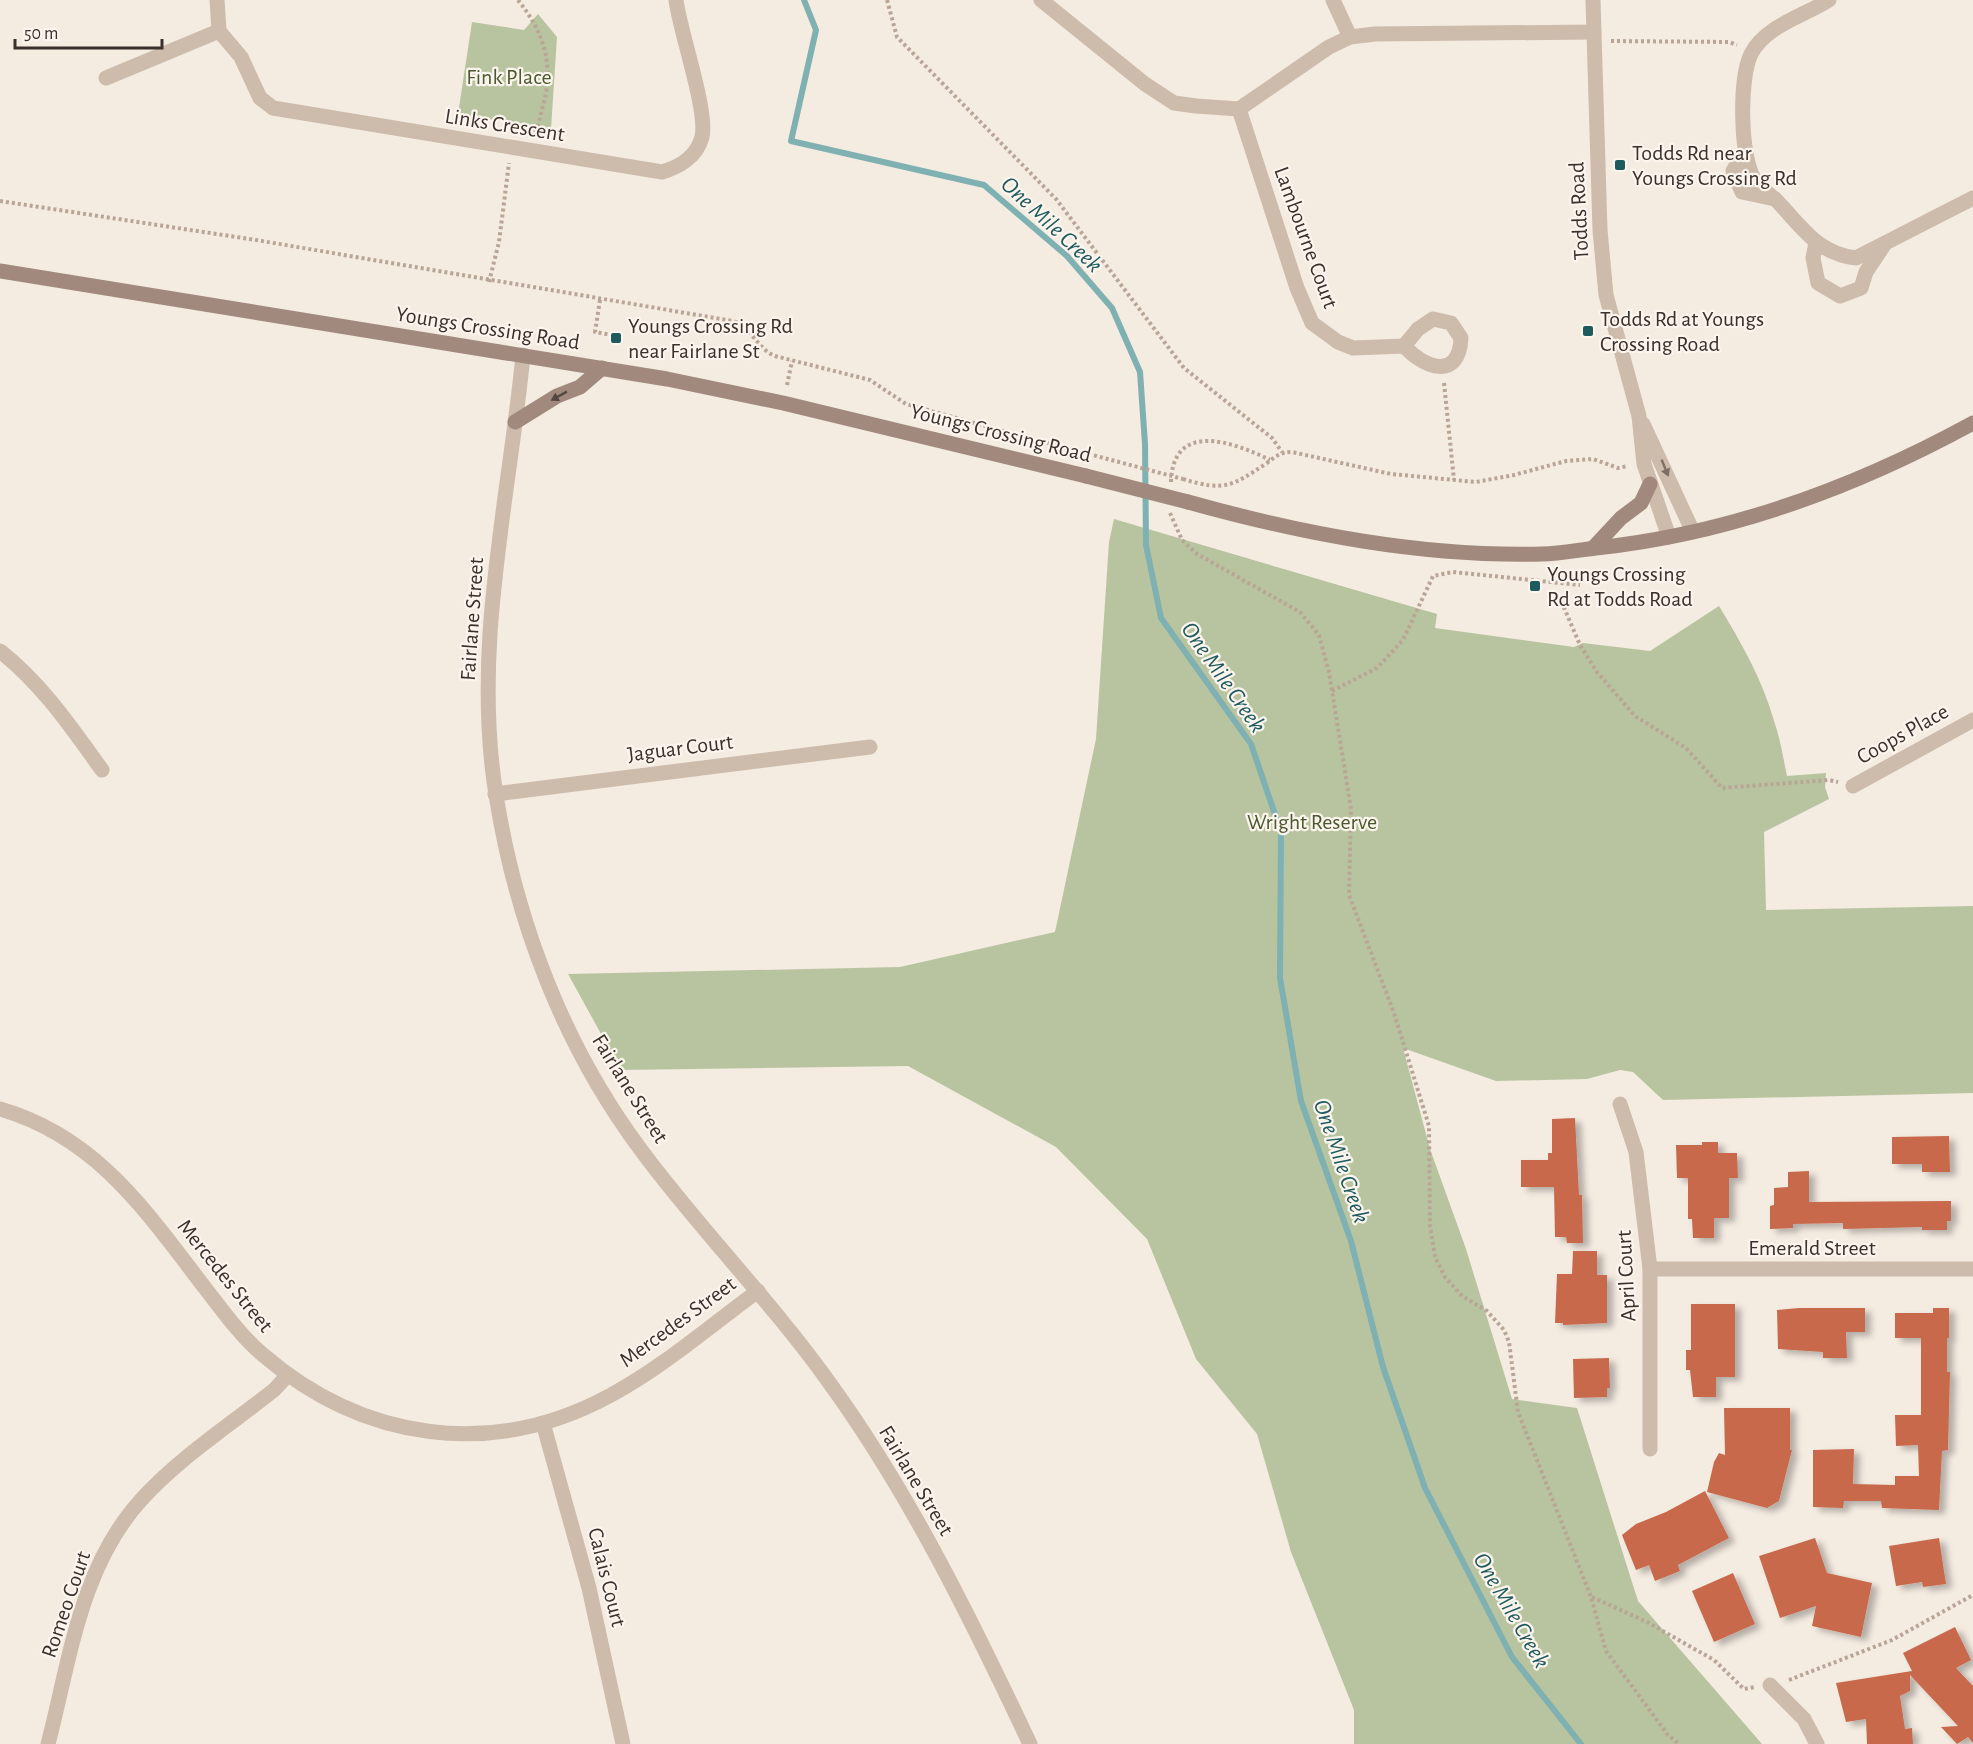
<svg xmlns="http://www.w3.org/2000/svg" width="1973" height="1744" font-family="'Alegreya Sans',sans-serif">
<style>
.green{fill:#b8c4a0}
.lines{fill:none;stroke-linecap:round;stroke-linejoin:round}
.stream{stroke:#7fb0b2;stroke-width:6}
.building{fill:#c8694b;filter:url(#shadow)}
.path{stroke:#b9a596;stroke-width:4;stroke-dasharray:3 3;stroke-linecap:butt}
.minor{stroke:#cdbbac;stroke-width:15}
.tertiary{stroke:#cdbbac;stroke-width:15}
.secondary{stroke:#a18a7d;stroke-width:15}
.path-bridge{stroke:#b9a596;stroke-width:4;stroke-dasharray:3 3;stroke-linecap:butt}
.secondary-bridge{stroke:#a18a7d;stroke-width:15}
.oneway{fill:#544640}
.oneway2{fill:#7d6f65}
.poi-dot{fill:#1f5a5e;stroke:#fbf5ee;stroke-width:2}
.labels{text-anchor:middle;stroke-width:4.5;stroke-linejoin:round;paint-order:stroke}
.park-label{font-size:22px;fill:#4a5a2e;stroke:#fbf5ee}
.street-label{font-size:22px;fill:#3b302b;stroke:#fbf5ee}
.poi-label{font-size:22px;fill:#3b302b;stroke:#fbf5ee;text-anchor:start}
.water-label{font-size:24px;font-style:italic;fill:#1f5a5e;stroke:#fbf5ee}
</style>
<defs>
<filter id="shadow"><feDropShadow dx="6" dy="4" stdDeviation="3" flood-color="#0004"/></filter>
</defs>
<rect width="100%" height="100%" fill="#f4ebe1"/>
<g class="green">
<path d="M538 14 557 37 551 129 458 114 472 22 524 30Z"/>
<path d="M1114 519 1437 614 1435 628 1574 647 1583 643 1650 651 1719 606C1741 642 1763 681 1774 721 1780 738 1783 757 1787 776L1826 773 1825 787 1829 799 1764 832 1766 910 1973 906V1093L1663 1100 1633 1072 1620 1070 1587 1079 1496 1081 1403 1048 1430 1149 1466 1249 1512 1399 1577 1408 1638 1601 1762 1744H1354V1710L1291 1552 1257 1434 1196 1359 1147 1239 1056 1147 908 1066 621 1070 568 974 900 967 1055 932 1096 739 1109 542Z"/>
</g>
<g class="lines">
<path class="stream" d="M804 0 816 30 791 141 984 185 1067 256 1112 308 1140 372 1145 444 1146 545 1161 618 1251 744 1281 832 1280 978 1301 1101 1351 1241 1383 1367 1425 1488 1512 1657 1581 1744"/>
</g>
<g class="building">
<path d="M1575 1118 1579 1195H1582L1583 1243H1567L1566 1237H1555L1554 1187H1521V1160H1548V1153H1552V1119Z"/>
<path d="M1949 1136 1950 1172H1922V1164H1892V1137Z"/>
<path d="M1702 1142H1718V1153H1737L1738 1178H1729V1218H1714V1238H1693L1692 1219H1688V1178H1677L1676 1145H1702Z"/>
<path d="M1809 1171V1202L1951 1201V1221H1947V1230H1922V1227L1843 1229V1223L1793 1224V1228L1770 1229V1206L1774 1205V1188L1788 1187V1172Z"/>
<path d="M1573 1251H1597V1275H1607V1323L1563 1325V1323H1555L1557 1274H1572Z"/>
<path d="M1691 1304H1735V1377H1716V1397H1693L1690 1370H1686V1350H1691Z"/>
<path d="M1799 1308H1865V1332H1846L1847 1358H1823V1352L1778 1349 1777 1310Z"/>
<path d="M1933 1308H1949V1338H1947V1372H1950L1948 1450 1942 1451 1939 1510 1882 1508 1881 1501H1844L1843 1508 1813 1507V1450L1854 1449 1853 1484 1895 1485V1476H1919L1918 1445 1896 1446 1895 1415H1921V1338H1895V1313H1933Z"/>
<path d="M1609 1358 1610 1388H1607V1397L1574 1398 1573 1359Z"/>
<path d="M1724 1408H1790V1450H1792L1779 1501 1767 1508 1707 1492 1714 1462 1719 1453 1725 1455Z"/>
<path d="M1705 1491 1729 1538 1678 1565 1680 1571 1655 1581 1649 1565 1636 1570 1622 1535 1636 1524 1666 1512Z"/>
<path d="M1815 1538 1827 1573 1872 1583 1861 1637 1812 1626 1816 1606 1780 1618 1759 1556Z"/>
<path d="M1939 1538 1946 1584 1923 1587 1922 1582 1896 1586 1889 1546Z"/>
<path d="M1733 1573 1755 1624 1714 1642 1692 1591Z"/>
<path d="M1955 1627 1971 1660 1956 1668 1973 1686V1743L1968 1737 1957 1744 1941 1727 1958 1726 1910 1675V1691L1900 1696 1905 1729 1912 1728 1913 1744H1867L1866 1719 1846 1722 1836 1683 1912 1671 1903 1653Z"/>
</g>
<g class="lines">
<g class="path">
<path d="M518 0C545 34 555 67 542 109 540 118 538 129 533 135"/>
<path d="M887 0 897 37 1056 199 1184 368 1272 438 1282 452"/>
<path d="M1611 41 1729 42 1737 45"/>
<path d="M0 201 256 240 733 321C752 327 757 349 775 356L870 380 906 404 1036 440"/>
<path d="M489 282 499 242 509 163"/>
<path d="M600 300 595 332 617 336"/>
<path d="M1444 383 1454 480"/>
<path d="M787 385 792 361"/>
<path d="M1183 479C1225 492 1232 486 1267 463 1276 456 1281 452 1292 452L1391 474 1476 482 1514 475 1566 461 1593 459 1618 468 1628 466"/>
<path d="M1171 482C1173 420 1234 442 1270 460"/>
<path d="M1170 513 1182 540 1197 554 1300 612 1319 635 1329 672 1351 809 1349 895 1394 1013 1429 1126 1430 1226 1435 1257 1445 1277 1462 1296 1487 1311 1504 1330 1509 1342 1518 1412 1591 1597 1606 1651 1668 1735 1679 1744"/>
<path d="M1559 596 1580 645 1597 672 1635 716 1686 748 1722 788 1829 780 1838 782"/>
<path d="M1332 691 1377 668 1403 640 1433 576 1453 572 1580 585"/>
<path d="M1592 1597 1647 1622 1714 1660 1744 1689 1755 1687"/>
<path d="M1789 1680 1892 1640 1973 1595"/>
</g>
<g class="minor">
<path d="M217 0 219 31 241 57 260 98 273 108 662 172C680 167 697 156 702 137 708 111 680 32 676 0"/>
<path d="M1041 0 1145 84 1174 103 1196 106 1239 109 1329 47 1350 37 1375 34 1594 32"/>
<path d="M1333 0 1350 37"/>
<path d="M1829 0C1804 16 1765 26 1751 54 1739 79 1740 155 1754 179 1759 188 1770 194 1777 201 1802 227 1818 254 1856 258L1973 198"/>
<path d="M106 78 219 31"/>
<path d="M1239 109 1297 288 1312 323 1338 342 1353 348 1404 346C1424 368 1459 381 1461 338L1451 323 1433 319 1418 329 1404 346"/>
<path d="M1744 152 1733 171 1742 192 1775 199"/>
<path d="M1816 243 1813 258 1818 283 1840 296 1861 288 1866 272 1884 245"/>
<path d="M523 355C509 501 472 647 496 795 516 922 564 1047 641 1150 701 1231 773 1303 831 1385 911 1496 972 1621 1030 1744"/>
<path d="M0 651C42 684 71 727 102 770"/>
<path d="M1853 786 1973 720"/>
<path d="M495 794 870 747"/>
<path d="M1620 1104 1636 1152 1650 1269V1449"/>
<path d="M0 1109C97 1137 146 1211 205 1288 223 1311 240 1335 262 1354 363 1441 492 1460 611 1395 663 1367 710 1326 758 1291"/>
<path d="M1650 1269H1973"/>
<path d="M543 1423 589 1588 623 1744"/>
<path d="M1770 1685 1804 1719 1817 1744"/>
<path d="M48 1744C70 1660 80 1567 141 1500 179 1458 230 1425 274 1390L288 1375"/>
</g>
<g class="tertiary">
<path d="M1593 0 1600 230 1606 295 1639 416 1644 464 1669 537"/>
<path d="M1643 424 1693 532"/>
</g>
<g class="secondary">
<path d="M0 271 667 379 783 403 1086 476"/>
<path d="M515 422 557 396 580 387 602 368"/>
<path d="M1188 502C1303 534 1422 557 1542 554 1560 554 1578 550 1596 548 1729 534 1856 487 1973 423"/>
<path d="M1593 548 1621 518 1641 503 1650 484"/>
</g>
<path class="path-bridge" d="M1036 440 1183 479"/>
<path class="secondary-bridge" d="M1086 476 1188 502"/>
</g>
<defs><path id="oneway-solid" d="M-6-.8H1V-3.2L6.5 0L1 3.2V.8H-6Z" transform="scale(1.5)"/></defs>
<use class="oneway" href="#oneway-solid" transform="translate(559 396) rotate(151)"/>
<use class="oneway2" href="#oneway-solid" transform="translate(1665 468) rotate(68)"/>
<g class="poi-dot">
<rect x="1614" y="159" width="12" height="12" rx="3"/>
<rect x="1582" y="325" width="12" height="12" rx="3"/>
<rect x="610" y="332" width="12" height="12" rx="3"/>
<rect x="1529" y="580" width="12" height="12" rx="3"/>
</g>
<g class="labels">
<g class="park-label">
<text x="509" y="84">Fink Place</text>
<text x="1312" y="829">Wright Reserve</text>
</g>
<g class="street-label">
<text transform="translate(505 124) rotate(9)" y="8">Links Crescent</text>
<text transform="translate(1578 211) rotate(-93)" y="8">Todds Road</text>
<text transform="translate(1307 237) rotate(70)" y="8">Lambourne Court</text>
<text transform="translate(488 327) rotate(9)" y="8">Youngs Crossing Road</text>
<text transform="translate(1001 432) rotate(14)" y="8">Youngs Crossing Road</text>
<text transform="translate(471 619) rotate(-86)" y="8">Fairlane Street</text>
<text transform="translate(1902 733) rotate(-29)" y="8">Coops Place</text>
<text transform="translate(680 747) rotate(-7)" y="8">Jaguar Court</text>
<text transform="translate(631 1088) rotate(58)" y="8">Fairlane Street</text>
<text x="1812" y="1255">Emerald Street</text>
<text transform="translate(226 1275) rotate(51)" y="8">Mercedes Street</text>
<text transform="translate(1625 1276) rotate(-93)" y="8">April Court</text>
<text transform="translate(677 1321) rotate(-36)" y="8">Mercedes Street</text>
<text transform="translate(917 1480) rotate(59)" y="8">Fairlane Street</text>
<text transform="translate(608 1577) rotate(76)" y="8">Calais Court</text>
<text transform="translate(65 1604) rotate(-71)" y="8">Romeo Court</text>
</g>
<g class="poi-label">
<text x="1632" y="160">Todds Rd near<tspan x="1632" dy="25">Youngs Crossing Rd</tspan></text>
<text x="1600" y="326">Todds Rd at Youngs<tspan x="1600" dy="25">Crossing Road</tspan></text>
<text x="628" y="333">Youngs Crossing Rd<tspan x="628" dy="25">near Fairlane St</tspan></text>
<text x="1547" y="581">Youngs Crossing<tspan x="1547" dy="25">Rd at Todds Road</tspan></text>
</g>
<g class="water-label">
<text transform="translate(1052 224) rotate(43)" y="8">One Mile Creek</text>
<text transform="translate(1224 677) rotate(55)" y="8">One Mile Creek</text>
<text transform="translate(1342 1161) rotate(71)" y="8">One Mile Creek</text>
<text transform="translate(1512 1610) rotate(60)" y="8">One Mile Creek</text>
</g>
</g>
<path d="M15 39v9h147v-9" fill="none" stroke="#3b302b" stroke-width="3"/>
<text x="24" y="39" font-size="18" fill="#3b302b" stroke="#fbf5ee" stroke-width="4.5" paint-order="stroke">50 m</text>
</svg>
